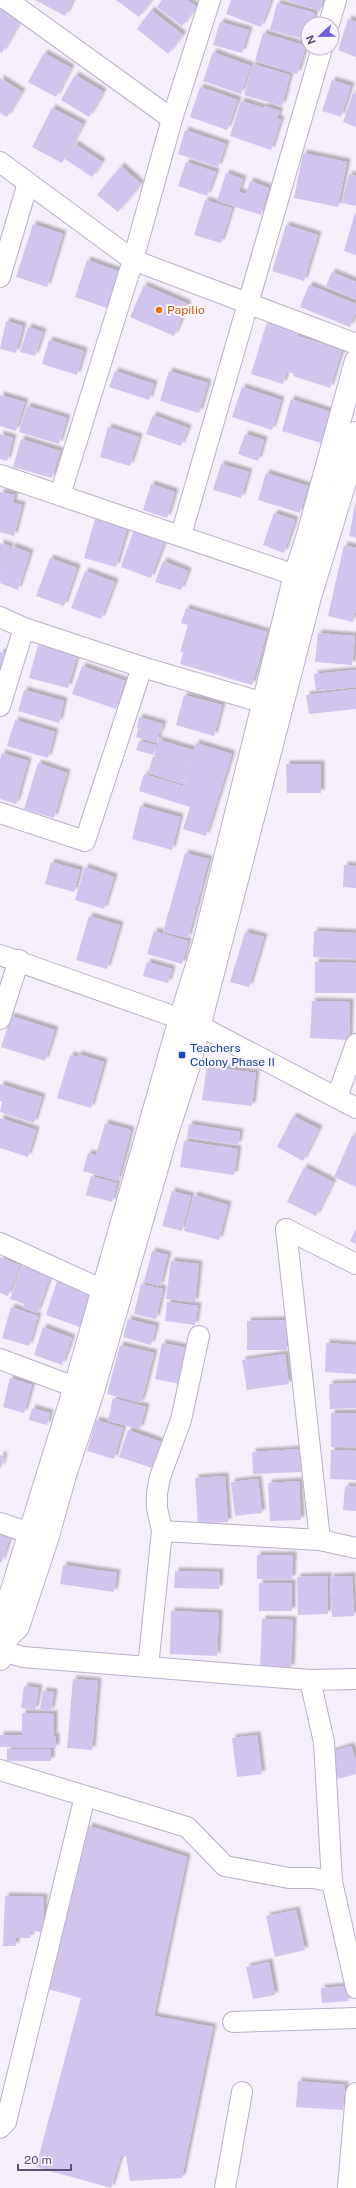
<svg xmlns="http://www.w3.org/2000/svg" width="356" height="2188" font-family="'Public Sans',sans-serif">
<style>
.building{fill:#d1c5ed;filter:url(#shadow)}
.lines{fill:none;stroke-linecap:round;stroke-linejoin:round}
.street-casing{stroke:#bab1cb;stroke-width:22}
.secondary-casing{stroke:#bcb1d0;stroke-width:24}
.street{stroke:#fff;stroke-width:20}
.secondary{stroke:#fff;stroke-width:22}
.food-dot{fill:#e8710a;stroke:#f9f4fe;stroke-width:1.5}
.transit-dot{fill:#1a4fb4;stroke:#f9f4fe;stroke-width:1.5}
.labels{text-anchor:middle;stroke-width:4;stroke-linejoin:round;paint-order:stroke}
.food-label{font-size:12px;fill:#c56008;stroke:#f9f4fe;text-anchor:start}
.transit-label{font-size:12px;fill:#164399;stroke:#f9f4fe;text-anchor:start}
</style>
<defs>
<filter id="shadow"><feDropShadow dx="3.5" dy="-3.5" stdDeviation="1" flood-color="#0004"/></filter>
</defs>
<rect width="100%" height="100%" fill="#f5eefb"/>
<g class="building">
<path d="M35 0H73L65 16Z"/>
<path d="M116 0H152L139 17Z"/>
<path d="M162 0H187L197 7 182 26 157 7Z"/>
<path d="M231 0H271L261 27 226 14Z"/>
<path d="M286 0H323L320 11Z"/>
<path d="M277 3 315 13 312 24H308V40L270 30Z"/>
<path d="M0 8 21 20 2 53 0 52Z"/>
<path d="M151 10 183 35 168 54 137 29Z"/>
<path d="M348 19 356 22V57L338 50Z"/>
<path d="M220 22 249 30 242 53 213 45Z"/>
<path d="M263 33 306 46 297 74 255 61Z"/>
<path d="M213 52 251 66 241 94 203 81Z"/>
<path d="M44 53 71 68 56 97 28 82Z"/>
<path d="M253 64 290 75 282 106 244 95Z"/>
<path d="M75 75 103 92 89 117 61 100Z"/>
<path d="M0 78 22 92 7 117 0 113Z"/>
<path d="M332 80 351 86 341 117 322 111Z"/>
<path d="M200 87 238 100 227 130 190 117Z"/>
<path d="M353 93 356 94V127L343 122Z"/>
<path d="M241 101 264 108 265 106 280 111 277 118 281 120 271 150 230 136Z"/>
<path d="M52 108 83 124 62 163 32 147Z"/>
<path d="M185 130 226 144 218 167 178 154Z"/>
<path d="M75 144 102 162 92 177 65 159Z"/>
<path d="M303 153 347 162 338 207 294 198Z"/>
<path d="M186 162 216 172 207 196 178 186Z"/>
<path d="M121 166 141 184 118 212 97 195Z"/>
<path d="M226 173 243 179 239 192 246 194 250 181 269 188 261 215 217 201Z"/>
<path d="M349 174 356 176V206L342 203Z"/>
<path d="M205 200 232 208 221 243 194 235Z"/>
<path d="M355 213 356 214V255L344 251Z"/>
<path d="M33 224 63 234 47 287 16 277Z"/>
<path d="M286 225 318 235 304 281 272 271Z"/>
<path d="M87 260 118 271 107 308 75 297Z"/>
<path d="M332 272 356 282V299L326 286Z"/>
<path d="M144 285 188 304 174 336 130 317Z"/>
<path d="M309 285 356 304V312L350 327 300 307Z"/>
<path d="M6 321 23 326 16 353 0 349Z"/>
<path d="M267 322 299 332 298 336 342 350 330 388 293 376 294 374 287 371 283 384 251 374Z"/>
<path d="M28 327 43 332 35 356 20 352Z"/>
<path d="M49 340 84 351 77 375 42 364Z"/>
<path d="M115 371 154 384 149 400 109 387Z"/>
<path d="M169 371 208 383 199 413 160 401Z"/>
<path d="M242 387 281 400 272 430 232 417Z"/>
<path d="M0 395 25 402 16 431 0 426Z"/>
<path d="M291 399 331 412 321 443 282 431Z"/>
<path d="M27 406 67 418 59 444 19 432Z"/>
<path d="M153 415 188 428 181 446 146 434Z"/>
<path d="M108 427 139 437 130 466 100 457Z"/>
<path d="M0 434 13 438 7 461 0 459Z"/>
<path d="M245 434 264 440 258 461 238 454Z"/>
<path d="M21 439 60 451 52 478 13 467Z"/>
<path d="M221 464 249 472 241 498 213 490Z"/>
<path d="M266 473 308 486 300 513 258 500Z"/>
<path d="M151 484 175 492 167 518 143 510Z"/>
<path d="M0 492 15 495 13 503 22 505 14 536 0 532Z"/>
<path d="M355 504H356V538L349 536Z"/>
<path d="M274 513 295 520 284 553 263 545Z"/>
<path d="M95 519 127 529 116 567 84 558Z"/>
<path d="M134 529 165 540 151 578 121 567Z"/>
<path d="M0 543 10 546 2 576 12 546 30 553 18 590 0 583Z"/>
<path d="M344 545 356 548V609L353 622 328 616Z"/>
<path d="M50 558 77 568 64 606 36 596Z"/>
<path d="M163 561 188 571 181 590 155 582Z"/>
<path d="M85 571 115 582 101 619 71 608Z"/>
<path d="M186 608 267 632 252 685 180 664 183 652H180L188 625 181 623Z"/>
<path d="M318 633 355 636 352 665 315 662Z"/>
<path d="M38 645 77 656 68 688 29 678Z"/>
<path d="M0 652 4 653 1 669H0Z"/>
<path d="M82 666 125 681 116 709 72 694Z"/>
<path d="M356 670V687L316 691 314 674Z"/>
<path d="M356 689V709L309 714 306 695Z"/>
<path d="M24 690 64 701 59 723 18 711Z"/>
<path d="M184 695 222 705 214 736 176 725Z"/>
<path d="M139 717 163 724 160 734 137 728Z"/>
<path d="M15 720 55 732 48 758 7 746Z"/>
<path d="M138 729 159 735 157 743 136 737Z"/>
<path d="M159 740 193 750 188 766 154 755Z"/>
<path d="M139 741 156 745 153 755 136 750Z"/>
<path d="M196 743 232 754 206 836 183 829 190 807 139 791 144 774 183 786Z"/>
<path d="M2 753 28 761 16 804 0 799V760Z"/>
<path d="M153 756 188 767 182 784 148 773Z"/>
<path d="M38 763 67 773 54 818 24 809Z"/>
<path d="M286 764H321V793H287Z"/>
<path d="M140 806 180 817 172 850 132 839Z"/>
<path d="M185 853 209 859 188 938 163 932Z"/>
<path d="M51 862 80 870 74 892 45 884Z"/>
<path d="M344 865 356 866V888L343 887Z"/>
<path d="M85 867 114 877 104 909 75 900Z"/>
<path d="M89 916 120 925 107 969 76 960Z"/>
<path d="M154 931 188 941 182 964 147 954Z"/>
<path d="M314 931 356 933V959L313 957Z"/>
<path d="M245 932 264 937 249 987 230 982Z"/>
<path d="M147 962 172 969 168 983 143 976Z"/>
<path d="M315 962 356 963V993H315Z"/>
<path d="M312 1001 350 1002 349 1040 310 1038Z"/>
<path d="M11 1016 55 1030 45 1061 1 1047Z"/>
<path d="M78 1054 104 1062 91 1108 57 1098 70 1055 78 1057Z"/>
<path d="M207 1066 256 1073 252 1106 202 1100Z"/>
<path d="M0 1084 42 1097 34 1123 0 1112 2 1101H0Z"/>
<path d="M293 1116 319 1129 303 1161 277 1147Z"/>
<path d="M0 1118 36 1130 28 1157 0 1148Z"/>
<path d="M105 1123 131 1130 118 1181 83 1171 88 1153 102 1157 96 1155Z"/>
<path d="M189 1124 240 1132 238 1145 187 1137Z"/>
<path d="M352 1136 356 1137V1187L334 1177Z"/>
<path d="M184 1141 238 1149 234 1175 180 1167Z"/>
<path d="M304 1167 333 1182 316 1216 287 1202Z"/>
<path d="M91 1176 117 1183 112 1202 86 1195Z"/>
<path d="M172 1191 191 1196 182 1231 162 1226Z"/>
<path d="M194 1195 228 1205 219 1240 184 1231Z"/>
<path d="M356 1229V1244L350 1241Z"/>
<path d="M152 1251 168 1255 160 1286 144 1282Z"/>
<path d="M0 1257 20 1265 8 1296 0 1293Z"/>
<path d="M171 1261 199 1264 195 1302 166 1299Z"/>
<path d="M22 1266 50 1277 37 1313 23 1308 24 1304 10 1299Z"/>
<path d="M58 1278 92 1289 80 1327 46 1315Z"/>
<path d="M141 1284 163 1289 156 1319 134 1314Z"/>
<path d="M167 1302 198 1306 195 1325 165 1321Z"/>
<path d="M11 1307 38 1316 29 1346 2 1338Z"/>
<path d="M128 1319 156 1326 151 1345 123 1337Z"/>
<path d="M286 1320 287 1350H247V1321Z"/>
<path d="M43 1327 72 1338 62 1365 34 1355Z"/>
<path d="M162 1343 193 1349 185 1385 155 1379Z"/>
<path d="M326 1343 356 1345V1374L325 1372Z"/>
<path d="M120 1345 154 1353 141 1403 107 1394Z"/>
<path d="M285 1354 289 1384 247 1390 242 1360Z"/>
<path d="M10 1378 32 1385 24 1413 3 1407Z"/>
<path d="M356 1383V1408L330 1409 329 1384Z"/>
<path d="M113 1398 146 1407 140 1429 108 1421Z"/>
<path d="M32 1408 50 1413 47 1425 29 1420Z"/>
<rect x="331" y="1413" width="25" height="34"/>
<path d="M96 1420 123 1428 114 1459 87 1451Z"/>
<path d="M128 1430 161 1442 152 1468 119 1457Z"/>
<path d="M300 1449 301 1472 253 1474 252 1452Z"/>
<path d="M331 1450 356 1451V1480L330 1479Z"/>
<path d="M0 1455 4 1456 1 1468H0Z"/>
<path d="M225 1476 228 1522 198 1524 195 1478Z"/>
<path d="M258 1479 262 1513 235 1516 231 1482Z"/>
<path d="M299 1481 301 1520 270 1521 268 1483Z"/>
<path d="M345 1486 356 1487V1511L343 1510Z"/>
<path d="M0 1530 11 1534 1 1563 0 1562Z"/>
<path d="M257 1555H293L292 1579H257Z"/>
<path d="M63 1565 117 1573 114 1592 60 1584Z"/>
<path d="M175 1571 220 1572 219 1589 174 1588Z"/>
<path d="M328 1576V1614L298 1615 297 1577Z"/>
<path d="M352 1576 354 1616 332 1617 330 1577Z"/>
<rect x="259" y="1583" width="33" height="28"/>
<path d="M171 1611 219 1613 217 1656 170 1654Z"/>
<path d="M262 1619 293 1620 291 1668H260Z"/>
<path d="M73 1679 98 1681 92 1750 67 1748Z"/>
<path d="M24 1686 39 1688 35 1710 21 1708Z"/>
<path d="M43 1691 54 1692 51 1711 40 1709Z"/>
<path d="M22 1713 54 1714V1735L50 1736H56V1748L0 1747V1735H22Z"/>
<path d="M257 1735 262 1774 237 1777 232 1738Z"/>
<path d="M351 1746 356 1761V1774L338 1779 330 1752Z"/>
<rect x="7" y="1749" width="44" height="12"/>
<path d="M89 1826 187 1857 154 2016 213 2027 182 2178 130 2181 126 2156H121L111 2188 36 2167 81 1998 44 1988Z"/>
<path d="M5 1896 44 1897 43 1932 31 1931 30 1938H16V1946H3Z"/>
<path d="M296 1910 305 1950 275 1957 266 1916Z"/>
<path d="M269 1962 275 1995 253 1999 246 1967Z"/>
<path d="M348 1986 349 2001 322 2003 321 1988Z"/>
<path d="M298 2081 345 2085 343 2110 296 2107Z"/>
</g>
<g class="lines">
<defs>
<g id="street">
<path d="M7 0 172 119"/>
<path d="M329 24 336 0"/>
<path d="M0 162 133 260 356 344"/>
<path d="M0 277 28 183"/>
<path d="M0 475 295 575"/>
<path d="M60 495 133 260 172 119 210 0"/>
<path d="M181 535 322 48"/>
<path d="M0 617 24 628 142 667"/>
<path d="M0 706 24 628"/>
<path d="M0 813 85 841 142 667 264 703"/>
<path d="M0 955 198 1025 356 1108"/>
<path d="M0 1019 19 960"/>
<path d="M337 1097 356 1044"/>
<path d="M286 1229 320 1540"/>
<path d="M286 1229 356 1264"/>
<path d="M0 1243 103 1290"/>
<path d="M0 1359 75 1387"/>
<path d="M0 1523 29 1533"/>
<path d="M162 1531 157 1508V1493L160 1477 181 1420 199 1336"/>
<path d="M0 1650 23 1657 148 1667 310 1680 356 1679"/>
<path d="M148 1667 162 1531 320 1540 356 1548"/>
<path d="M310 1680 324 1742 332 1882"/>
<path d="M0 1770 187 1827 225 1866 289 1878H314L332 1882 356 1988"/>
<path d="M233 2022 356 2018"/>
<path d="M0 2128 6 2122 85 1796"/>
<path d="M225 2188 242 2092"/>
<path d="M348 2188 356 2093"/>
</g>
<g id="secondary">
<path d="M6 1639 18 1627 48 1536 65 1475 93 1391 167 1133 190 1062 310 597 345 482 347 464 356 433"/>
<path d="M0 1659 6 1639 2 1622 75 1387 180 1019 204 943 295 575 307 538 356 361"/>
</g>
</defs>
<use href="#street" class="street-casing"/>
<use href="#secondary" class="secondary-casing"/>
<use href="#street" class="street"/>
<use href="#secondary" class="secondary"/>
</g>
<circle class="food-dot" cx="159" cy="310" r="4"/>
<rect class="transit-dot" x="178" y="1051" width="8" height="8" rx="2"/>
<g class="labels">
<g class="food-label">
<text x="167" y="314">Papilio</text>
</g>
<g class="transit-label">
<text x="190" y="1052">Teachers<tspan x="190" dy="14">Colony Phase II</tspan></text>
</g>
</g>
<g transform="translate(320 36) rotate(248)"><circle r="19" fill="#f9f4fe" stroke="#bab3c8"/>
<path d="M0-3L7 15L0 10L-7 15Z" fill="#6e5fd9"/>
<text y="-6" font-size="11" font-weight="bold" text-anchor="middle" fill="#5b5176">N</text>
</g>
<path d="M18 2164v6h53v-6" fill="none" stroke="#5b5176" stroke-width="2"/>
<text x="24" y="2164" font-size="12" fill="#5b5176" stroke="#f9f4fe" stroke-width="3" paint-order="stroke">20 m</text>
</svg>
